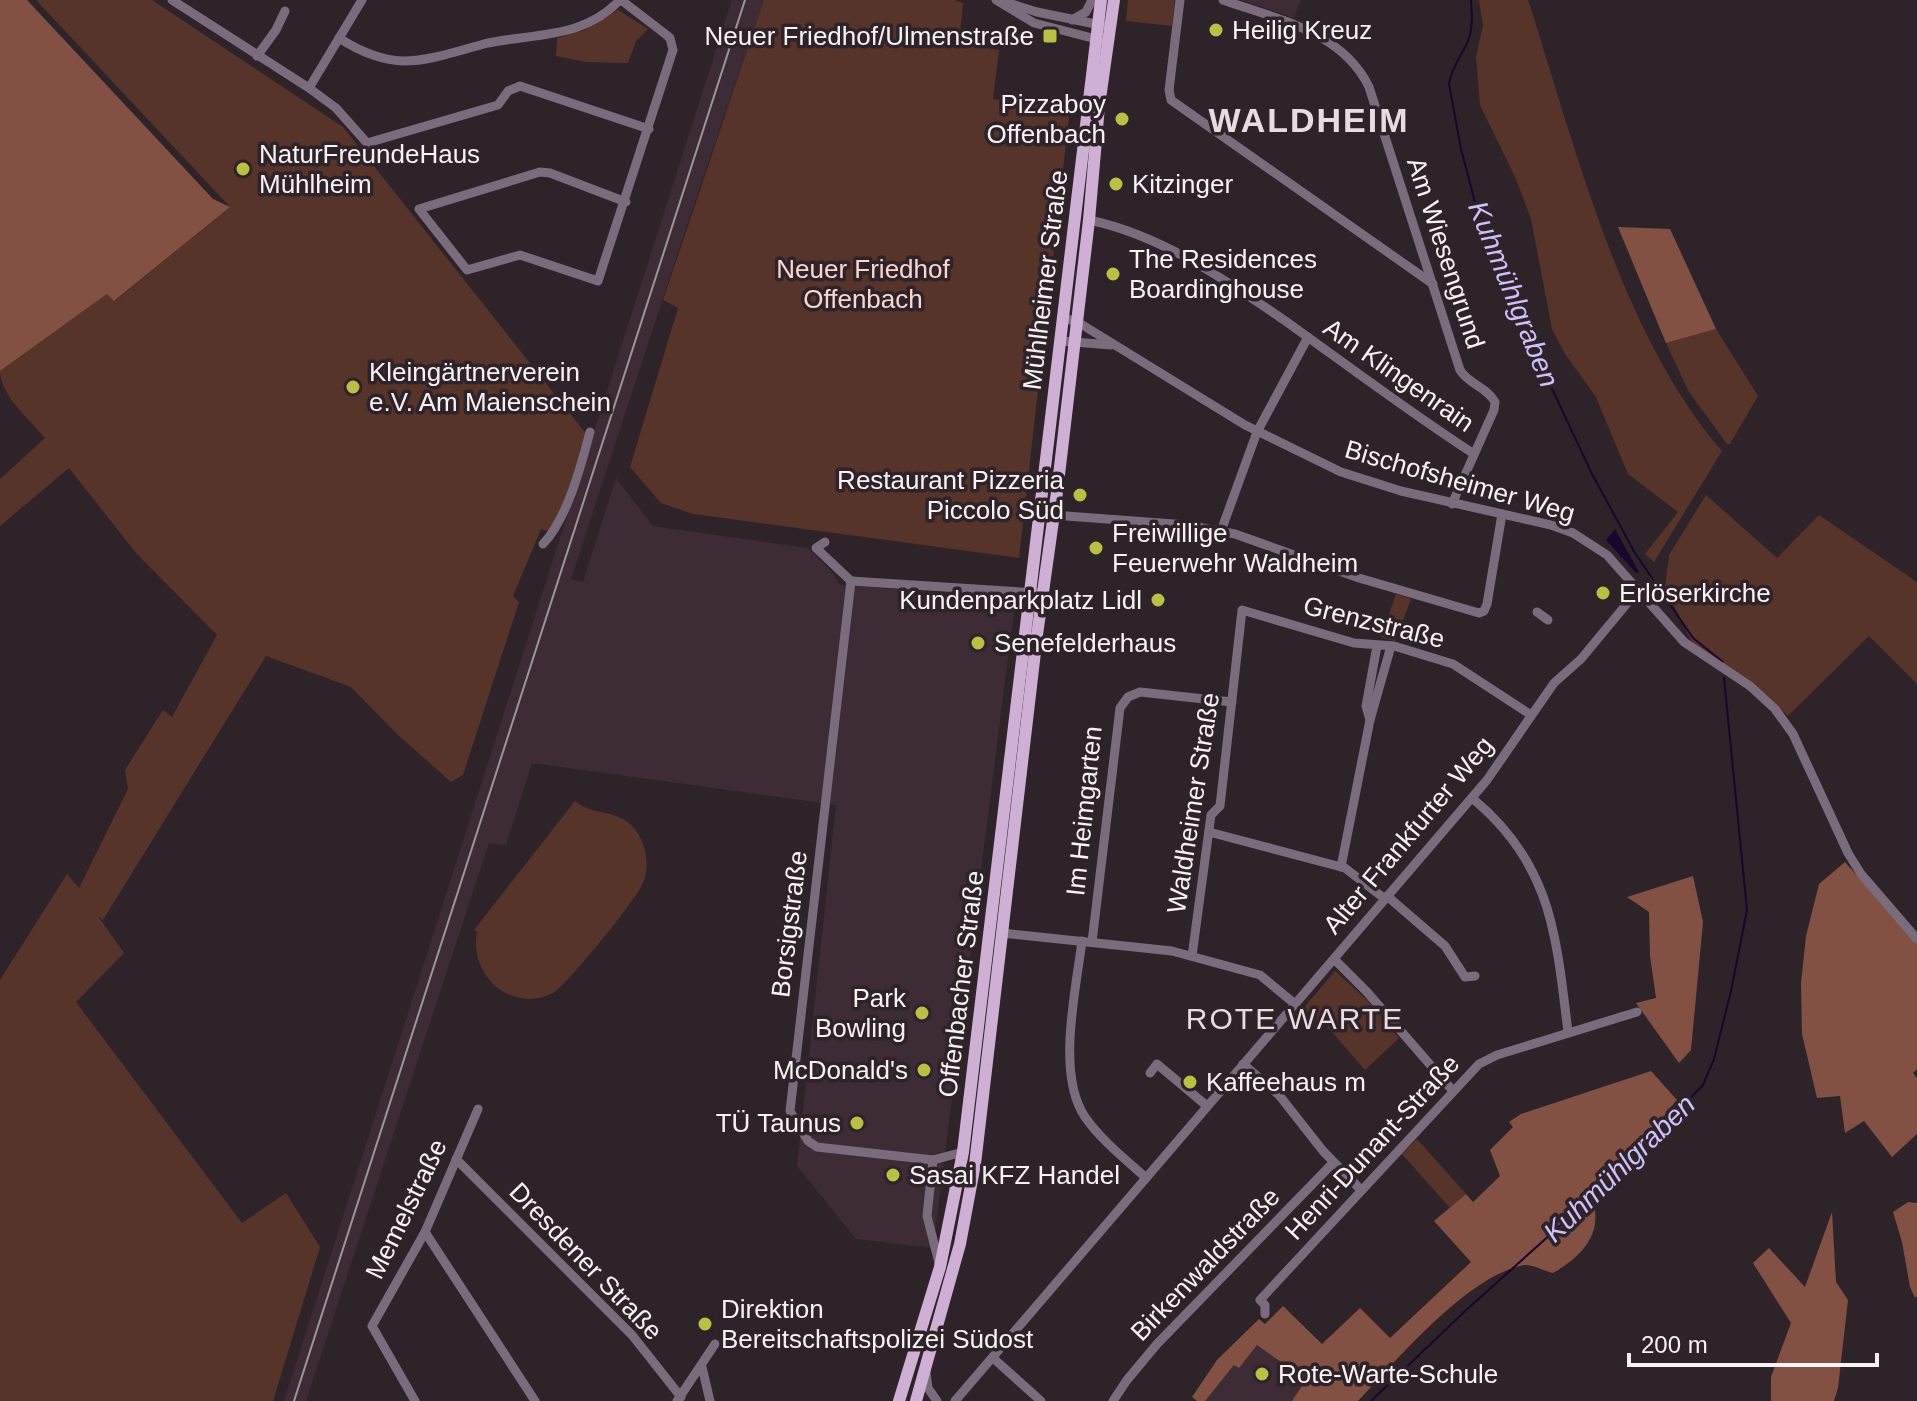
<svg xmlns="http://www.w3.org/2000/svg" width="1917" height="1401" font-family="Arial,sans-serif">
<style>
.built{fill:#3d2c35}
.green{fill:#57342a}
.forest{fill:#835143}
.water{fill:#15082d}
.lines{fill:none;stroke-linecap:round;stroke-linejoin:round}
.stream{stroke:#15082d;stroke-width:2}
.minor{stroke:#7a6c7d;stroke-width:9}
.major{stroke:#ceb0d5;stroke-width:12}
.rail{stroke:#9d9599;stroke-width:2}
.poi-dot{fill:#bac045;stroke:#2e2329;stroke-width:3}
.labels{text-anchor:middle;stroke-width:7;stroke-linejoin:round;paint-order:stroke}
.poi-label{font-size:26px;fill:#f9f2f5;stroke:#2e2329;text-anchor:start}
.street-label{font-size:26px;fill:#f9f2f5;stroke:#2e2329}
.park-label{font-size:26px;fill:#f9d7ce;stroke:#2e2329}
.water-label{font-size:28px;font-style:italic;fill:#cdc1fc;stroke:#2e2329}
.quarter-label{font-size:30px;letter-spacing:2px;fill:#e9dbe2;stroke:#2e2329}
.district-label{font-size:34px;font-weight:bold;letter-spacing:2px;fill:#e9dbe2;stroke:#2e2329}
</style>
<rect width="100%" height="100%" fill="#2e2329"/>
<g class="built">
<path d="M732 0H764L687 225 571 579 583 582 616 478 653 526 808 548 832 572 840 585 1003 597 1014 611 933 1248 856 1239 797 1166 836 805 532 763 506 845 489 843 306 1401H284Z"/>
<path d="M1241 0H1301L1294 18Z"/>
<path d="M1257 1345 1307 1380 1292 1401H1205L1234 1364 1239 1367Z"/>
</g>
<g class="green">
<path d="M36 0H152L343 127 587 435 555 528 546 531 541 529 513 596 519 602 463 775 451 782 398 735 351 687 266 656 103 920 98 916 124 953 76 1002 242 1223 286 1193 320 1247 273 1401H0V980L67 874 79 888 128 789 125 770 163 710 172 717 217 635 136 553 69 468 0 526V479L45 438C30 420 0 395 0 371L107 294 115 301 230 207Z"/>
<path d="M764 0H954L963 3 959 44 999 50 993 99 1070 108 1019 558 693 514 661 503 630 467 678 308 663 300Z"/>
<path d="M1128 0H1175L1172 26 1126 21Z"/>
<path d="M1479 0H1528C1575 145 1621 335 1722 451L1654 562 1645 554 1678 512 1628 474 1596 397 1565 354 1552 329 1531 219 1516 179 1480 105 1476 57 1483 25Z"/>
<path d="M618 10 648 29 636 41 628 63 586 62 556 56 557 38 585 30Z"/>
<path d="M1716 329 1758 396 1730 444H1727L1689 392 1666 343Z"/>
<path d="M1706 495 1777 558 1819 515 1917 582V684L1869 636 1788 716 1767 696 1694 646 1665 588 1669 555Z"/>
<path d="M1396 594 1411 599 1395 641 1381 637Z"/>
<path d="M575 801C594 817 621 808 637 832 647 847 650 869 642 885 635 901 566 986 553 993 511 1014 469 975 477 932L474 930Z"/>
<path d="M1335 971 1367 1000 1399 1038 1365 1070 1324 1023 1320 1027 1302 1010Z"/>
<path d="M1417 1139 1466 1194 1450 1208 1402 1154Z"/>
</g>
<g class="forest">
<path d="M0 0H27L213 199 230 207 114 301 107 294 0 371Z"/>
<path d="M1618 227 1670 229 1716 329 1666 343Z"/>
<path d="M1845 862 1917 944V1069L1913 1073 1917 1078V1134L1892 1157 1864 1121 1845 1133 1840 1096 1817 1098 1802 1034 1801 983 1806 936 1819 884Z"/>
<path d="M1693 876 1703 922 1691 1050 1679 1063 1636 1003 1656 998 1650 956 1649 912 1627 897Z"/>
<path d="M1651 1071 1677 1100C1666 1112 1657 1128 1646 1139 1632 1153 1613 1165 1600 1181 1590 1193 1597 1208 1595 1223 1593 1245 1571 1263 1553 1273 1544 1271 1532 1264 1524 1265 1467 1276 1397 1360 1358 1401H1292L1306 1380 1257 1345 1239 1368 1234 1365 1205 1401H1197L1192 1397 1217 1360 1259 1319 1265 1324 1283 1306 1322 1344 1360 1308 1390 1338 1471 1262 1434 1221 1466 1194 1473 1202 1500 1176 1490 1150 1513 1127 1509 1122 1521 1114Z"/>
<path d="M1908 1202 1917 1203V1296L1915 1298 1910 1287 1902 1242 1893 1212Z"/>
<path d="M1832 1212 1836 1282 1848 1300 1838 1388 1834 1401H1771V1377L1791 1323 1753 1263 1769 1248 1805 1287Z"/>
</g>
<path class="water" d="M1615 529 1639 572 1636 573 1606 540Z"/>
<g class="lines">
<g class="stream">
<path d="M1471 0C1472 14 1473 28 1468 41 1462 55 1451 68 1449 84L1461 149 1476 206 1522 325 1592 474 1635 553 1693 638 1723 662"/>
<path d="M1371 1401 1464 1312 1600 1190 1703 1085 1714 1059 1731 991 1747 910 1724 678"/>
</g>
<g class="minor">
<path d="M172 0 309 88 336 108 367 143 498 105 508 91 520 86 649 129"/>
<path d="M621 0 664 33 670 38 673 50 598 281 520 255 467 270 419 209 540 172 550 173 626 202"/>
<path d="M996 0 1034 23 1100 40"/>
<path d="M1180 0 1169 90 1171 100 1433 284"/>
<path d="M1223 0C1276 19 1342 31 1369 87L1460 370C1468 384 1487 387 1495 402L1494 410 1452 504"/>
<path d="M1002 1 1037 12 1105 26"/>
<path d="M1072 20 1086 12 1092 0"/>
<path d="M339 38C359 51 379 60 403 61 432 61 460 50 488 43 536 33 583 39 620 0"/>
<path d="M257 56 276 30 285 11"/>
<path d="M309 88 362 0"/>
<path d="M1089 220C1161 235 1224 279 1284 320 1347 365 1409 412 1474 454"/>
<path d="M1065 319 1076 321 1245 425 1341 472 1401 491 1551 525 1573 533 1607 555 1684 642 1750 686 1775 709 1793 734 1848 853 1861 874 1917 939"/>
<path d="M1062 341 1111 345"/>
<path d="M1053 515 1187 525 1235 534 1359 578 1479 613 1484 611 1487 604 1502 514"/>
<path d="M1221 531 1257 432 1308 337"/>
<path d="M825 542 816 548 851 581"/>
<path d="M543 544C567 519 581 466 590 432"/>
<path d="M851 581 790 1111 808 1141 817 1147 933 1160 963 1152"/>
<path d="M851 581 1036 593"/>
<path d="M1537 612 1548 620"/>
<path d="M1370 720 1366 706 1377 646"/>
<path d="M1472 798C1552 864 1556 935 1568 1032"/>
<path d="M1209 832 1345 868 1385 899"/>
<path d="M1341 867 1370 720 1391 646"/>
<path d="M1387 896 1445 946 1465 977 1475 976"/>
<path d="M1002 933 1172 951 1260 975 1295 1004"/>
<path d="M1082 941C1076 990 1056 1074 1085 1117 1101 1140 1125 1159 1146 1178"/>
<path d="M1092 942 1120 708 1128 697 1140 692 1232 702"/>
<path d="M1192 956 1211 815 1220 806 1242 610 1354 643 1394 646 1453 664 1531 715"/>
<path d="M1334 959 1367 992 1453 1091"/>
<path d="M1243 1064 1279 1095 1323 1151 1361 1190"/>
<path d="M1150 1073 1157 1064 1207 1106"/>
<path d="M456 1159 632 1335 681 1397"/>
<path d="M933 1160 927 1216 939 1263"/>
<path d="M425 1232 535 1401"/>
<path d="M1265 1314V1305L1260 1300 1479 1064 1497 1055 1637 1012"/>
<path d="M993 1358 1041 1401"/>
<path d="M702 1367 710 1401"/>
<path d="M926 1372 928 1388 937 1401"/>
<path d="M415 1401 372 1326 425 1232 478 1109"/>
<path d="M677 1401 715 1344"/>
<path d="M955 1401 1487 780 1554 683 1581 659 1639 589"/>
<path d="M1113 1401 1127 1380 1157 1344 1333 1163"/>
</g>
<g class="major">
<path d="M899 1401 940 1267 963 1152 1101 0"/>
<path d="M916 1401 960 1244 975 1164 1037 635 1057 492 1089 220 1099 106 1114 0"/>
</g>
<path class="rail" d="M294 1401 745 0"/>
</g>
<g class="poi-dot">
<circle cx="1216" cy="30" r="8"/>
<rect x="1042" y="28" width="16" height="16" rx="4"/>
<circle cx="1122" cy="119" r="8"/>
<circle cx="243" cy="169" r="8"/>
<circle cx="1116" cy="184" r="8"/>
<circle cx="1113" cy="274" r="8"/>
<circle cx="353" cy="387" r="8"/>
<circle cx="1080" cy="495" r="8"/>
<circle cx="1096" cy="548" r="8"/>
<circle cx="1603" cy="593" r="8"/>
<circle cx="1158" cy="600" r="8"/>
<circle cx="978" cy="643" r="8"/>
<circle cx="922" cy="1013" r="8"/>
<circle cx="924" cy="1070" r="8"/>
<circle cx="1190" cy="1082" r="8"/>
<circle cx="857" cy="1123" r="8"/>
<circle cx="893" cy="1175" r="8"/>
<circle cx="705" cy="1324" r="8"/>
<circle cx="1262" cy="1374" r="8"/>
</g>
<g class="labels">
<g class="poi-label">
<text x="1232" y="39">Heilig Kreuz</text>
<text x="1034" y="45" text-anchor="end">Neuer Friedhof/Ulmenstraße</text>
<text x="1106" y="113" text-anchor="end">Pizzaboy<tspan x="1106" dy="30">Offenbach</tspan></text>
<text x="259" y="163">NaturFreundeHaus<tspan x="259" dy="30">Mühlheim</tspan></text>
<text x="1132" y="193">Kitzinger</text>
<text x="1129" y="268">The Residences<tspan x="1129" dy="30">Boardinghouse</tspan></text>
<text x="369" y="381">Kleingärtnerverein<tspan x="369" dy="30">e.V. Am Maienschein</tspan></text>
<text x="1064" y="489" text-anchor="end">Restaurant Pizzeria<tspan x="1064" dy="30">Piccolo Süd</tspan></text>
<text x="1112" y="542">Freiwillige<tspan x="1112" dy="30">Feuerwehr Waldheim</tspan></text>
<text x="1619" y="602">Erlöserkirche</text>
<text x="1142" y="609" text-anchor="end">Kundenparkplatz Lidl</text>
<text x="994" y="652">Senefelderhaus</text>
<text x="906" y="1007" text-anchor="end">Park<tspan x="906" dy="30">Bowling</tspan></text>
<text x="908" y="1079" text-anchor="end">McDonald's</text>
<text x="1206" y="1091">Kaffeehaus m</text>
<text x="841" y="1132" text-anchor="end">TÜ Taunus</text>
<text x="909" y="1184">Sasai KFZ Handel</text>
<text x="721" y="1318">Direktion<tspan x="721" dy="30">Bereitschaftspolizei Südost</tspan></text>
<text x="1278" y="1383">Rote-Warte-Schule</text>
</g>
<g class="street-label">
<text transform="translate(1446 253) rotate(72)" y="9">Am Wiesengrund</text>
<text transform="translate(1045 280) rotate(-83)" y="9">Mühlheimer Straße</text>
<text transform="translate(1399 375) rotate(35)" y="9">Am Klingenrain</text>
<text transform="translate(1460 481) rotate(16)" y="9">Bischofsheimer Weg</text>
<text transform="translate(1374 622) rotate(14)" y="9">Grenzstraße</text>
<text transform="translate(1193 803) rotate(-81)" y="9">Waldheimer Straße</text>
<text transform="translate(1084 811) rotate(-84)" y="9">Im Heimgarten</text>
<text transform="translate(1408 835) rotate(-50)" y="9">Alter Frankfurter Weg</text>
<text transform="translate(789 924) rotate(-83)" y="9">Borsigstraße</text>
<text transform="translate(961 984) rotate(-83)" y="9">Offenbacher Straße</text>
<text transform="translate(1372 1147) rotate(-47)" y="9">Henri-Dunant-Straße</text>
<text transform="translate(406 1209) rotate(-64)" y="9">Memelstraße</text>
<text transform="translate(586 1261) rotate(46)" y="9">Dresdener Straße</text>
<text transform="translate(1205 1264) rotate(-46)" y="9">Birkenwaldstraße</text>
</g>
<g class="park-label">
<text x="863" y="278">Neuer Friedhof<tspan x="863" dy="30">Offenbach</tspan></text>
</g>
<g class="water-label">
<text transform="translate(1514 294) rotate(68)" y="10">Kuhmühlgraben</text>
<text transform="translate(1619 1168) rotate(-44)" y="10">Kuhmühlgraben</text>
</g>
<g class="quarter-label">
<text x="1295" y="1029">ROTE WARTE</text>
</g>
<g class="district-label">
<text x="1309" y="132">WALDHEIM</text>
</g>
</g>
<path d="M1629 1353v12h248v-12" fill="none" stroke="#f9f2f5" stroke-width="4"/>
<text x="1641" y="1353" font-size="24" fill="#f9f2f5" stroke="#2e2329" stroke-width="6" paint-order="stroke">200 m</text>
</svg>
